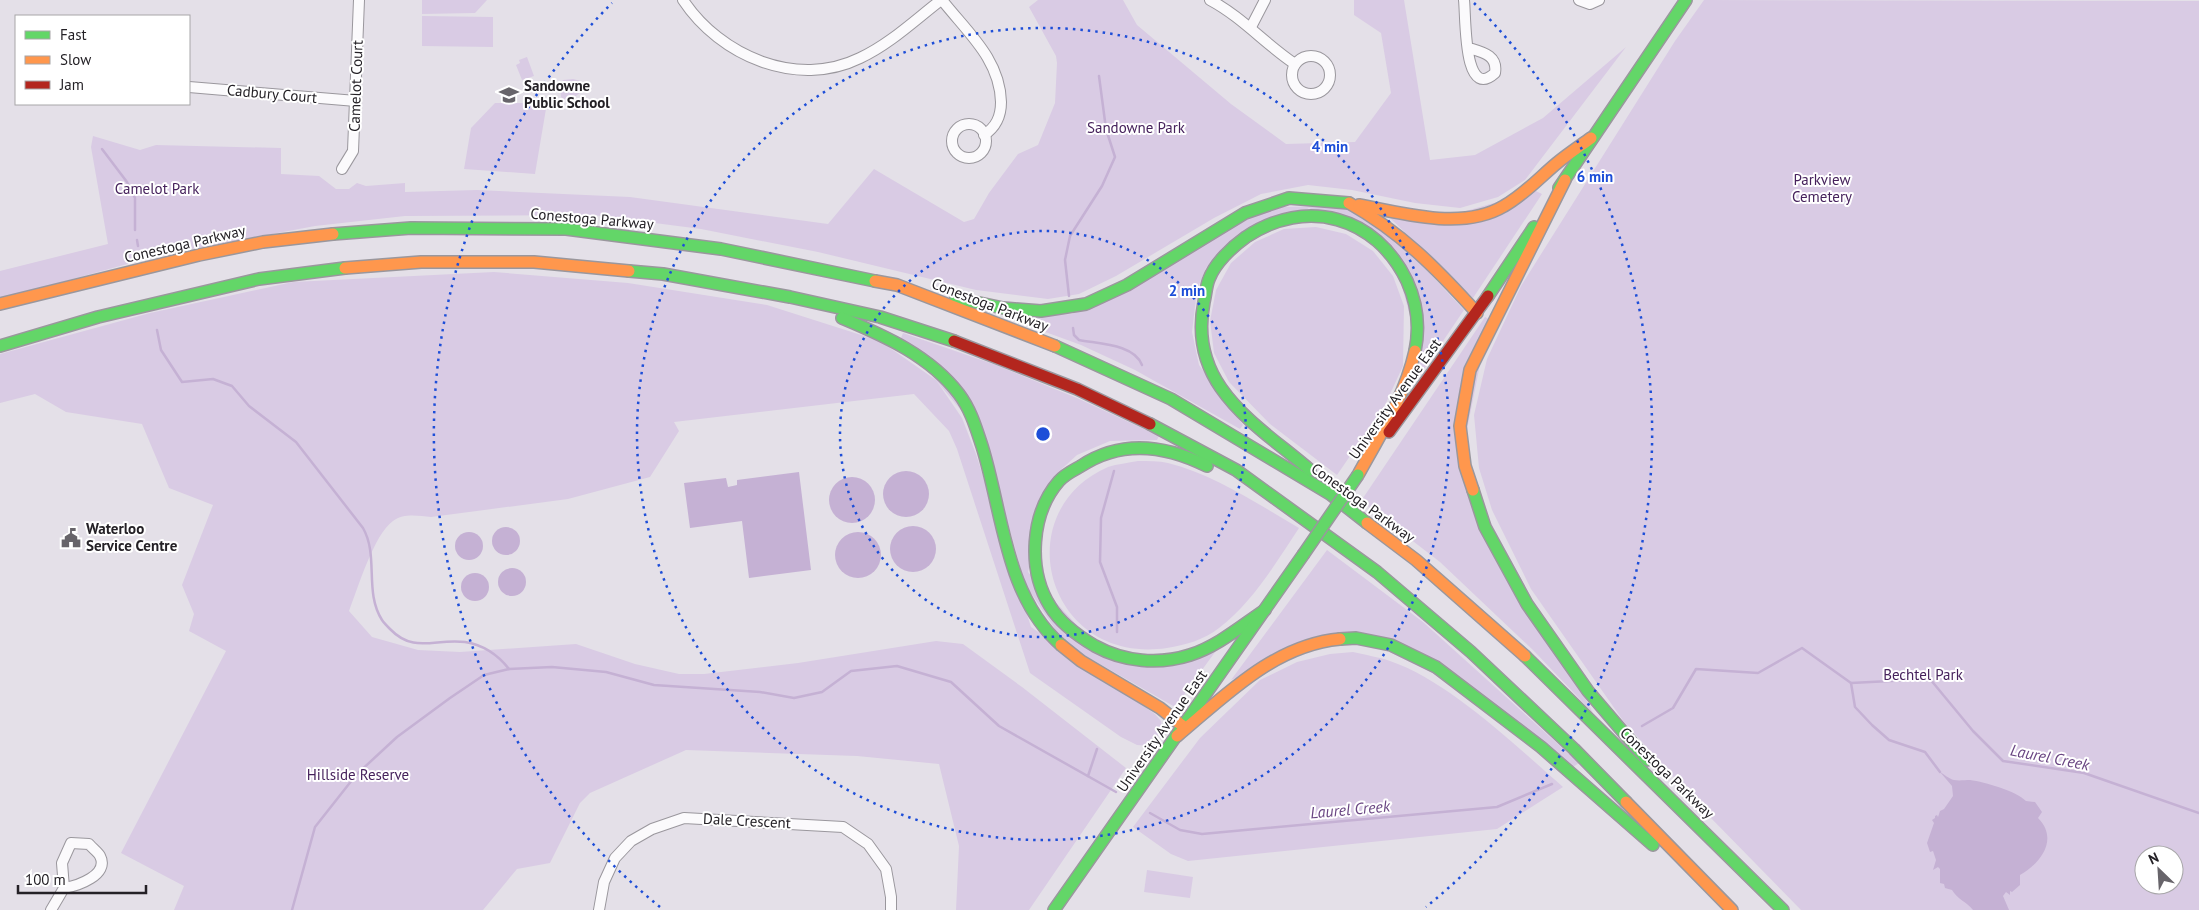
<svg xmlns="http://www.w3.org/2000/svg" width="2199" height="910" font-family="'PT Sans',sans-serif">
<style>
.green{fill:#d9cbe4;fill-rule:evenodd}
.water{fill:#c5b1d4}
.lines{fill:none;stroke-linecap:round;stroke-linejoin:round}
.stream{stroke:#c5b1d4;stroke-width:2.5}
.street-casing{stroke:#9a979d;stroke-width:12}
.fast-casing{stroke:#9a979d;stroke-width:14}
.slow-casing{stroke:#9a979d;stroke-width:14}
.jam-casing{stroke:#9a979d;stroke-width:14}
.street{stroke:#fbfafc;stroke-width:10}
.fast{stroke:#63d668;stroke-width:11}
.slow{stroke:#ff974d;stroke-width:11}
.jam{stroke:#b3261e;stroke-width:11}
.fast-bridge-casing{stroke:#9a979d;stroke-width:14;stroke-linecap:butt}
.fast-bridge{stroke:#63d668;stroke-width:11}
.ring{fill:none;stroke:#1d4ed8;stroke-width:2.5;stroke-dasharray:2.5 5}
.labels{text-anchor:middle;stroke-width:4;stroke-linejoin:round;paint-order:stroke}
.street-label{font-size:15px;fill:#242126;stroke:#fff}
.poi-label{font-size:15px;font-weight:bold;fill:#242126;stroke:#fff;text-anchor:start}
.park-label{font-size:15px;fill:#46225c;stroke:#fff}
.water-label{font-size:16px;font-style:italic;fill:#694582;stroke:#fff}
.centre{fill:#1d4ed8;stroke:#fff;stroke-width:2.5}
.ring-label{font-size:15px;text-anchor:middle;font-weight:bold;fill:#1d4ed8;stroke:#fff;stroke-width:4;stroke-linejoin:round;paint-order:stroke}
</style>
<rect width="100%" height="100%" fill="#e4e0e8"/>
<g class="green">
<path d="M422 0H487L475 13 422 14Z"/>
<path d="M1038 0H1123L1137 25 1231 104 1286 144 1355 142 1391 93 1381 33 1354 15V0H1404L1430 160 1475 155 1543 118 1626 47 1525 180 1498 197 1460 208 1415 203 1352 190 1308 185 1261 194 1214 218 1116 276 1079 294 1048 299 976 290 818 252 701 229 593 215 405 216 315 226 160 255 0 299V271L108 244 91 147 93 136 140 150 156 145 281 148V174L319 176 336 189H349L357 183 366 186 405 183V192L477 190 630 197 828 224 874 169 964 222 974 219 989 193 1018 154 1038 145 1055 103 1057 63 1056 56 1029 7Z"/>
<path d="M1704 0 2199 1V910H1801L1707 814 1624 722 1531 589 1492 510 1479 468 1474 415 1487 359 1521 286 1675 41ZM2144 855H2174V885H2144Z"/>
<path d="M422 16 493 17V47L422 46Z"/>
<path d="M527 57 534 76 522 80 516 65 520 63 519 60Z"/>
<path d="M573 79 581 81 583 91 567 102 561 97 560 85 563 80Z"/>
<path d="M495 103H547L535 174 464 169 471 128Z"/>
<path d="M1536 191 1542 194 1473 298 1388 216 1431 221Z"/>
<path d="M1343 206 1406 248 1464 310 1418 378 1420 353 1391 246 1309 208 1206 268 1197 290 1192 332 1199 365 1243 425 1240 429 1135 370 1081 345 1004 317 1072 314 1271 207Z"/>
<path d="M1316 227 1346 234 1373 251 1393 276 1404 306 1403 366 1385 405 1337 475 1270 424 1229 382 1214 353 1210 321 1216 290 1231 263 1255 242 1284 229Z"/>
<path d="M494 272 628 283 767 305 880 341 936 380 962 418 976 454 1031 627 1155 714 1161 721 1162 730 1150 746 1137 745 1121 737 1030 673 957 449 949 431 914 394 674 422 679 431 650 477 568 499 431 517C418 516 404 513 393 521 374 534 358 588 349 611L372 637 418 650 460 652 576 644 635 664 679 674H704L798 663 936 641 963 644 1022 687 1126 768 1029 910H956L959 846 939 764 857 756 686 750 590 793 580 803 550 863 517 869 483 910H174L184 886 121 853 226 651 189 631 194 614 182 585 213 505 169 488 142 424 66 412 35 394 0 403V354L150 313 293 282Z"/>
<path d="M1485 317 1489 319 1460 465 1593 713 1533 650 1440 562 1361 501Z"/>
<path d="M903 333 996 365 1077 398 1159 436 1157 440 1110 441 1077 455 1054 476 1028 572 1108 659 1218 648 1175 707 1065 644 1025 584 984 438 901 338Z"/>
<path d="M1138 461C1148 461 1159 461 1168 463 1215 475 1258 504 1299 528 1275 564 1253 602 1219 628 1204 640 1185 645 1167 648 1047 666 1005 512 1108 467 1117 464 1128 463 1138 461Z"/>
<path d="M1327 550 1423 622 1579 763 1573 767 1491 702 1351 633 1231 680Z"/>
<path d="M1353 652C1365 655 1379 657 1390 661 1449 681 1516 746 1563 787L1497 829 1188 861 1171 854 1133 827 1200 738 1260 680 1297 662 1330 654Z"/>
<path d="M1147 870 1193 877 1190 898 1144 892Z"/>
</g>
<g class="water">
<circle cx="906" cy="494" r="23"/>
<path d="M799 472 811 570 749 578 742 521 690 528 684 483 726 478 728 487 737 485V480Z"/>
<circle cx="852" cy="500" r="23"/>
<circle cx="913" cy="549" r="23"/>
<circle cx="506" cy="541" r="14"/>
<circle cx="858" cy="555" r="23"/>
<circle cx="469" cy="546" r="14"/>
<circle cx="512" cy="582" r="14"/>
<circle cx="475" cy="587" r="14"/>
<path d="M1940 772C1944 774 1949 779 1954 780 1959 781 1965 780 1970 780 1985 782 2016 791 2026 801L2035 802 2042 812 2038 818C2059 839 2041 863 2020 875V885L2012 892 2010 891V895L2006 892 2003 896 2009 910H1973C1967 902 1957 899 1952 890L1945 888 1944 884 1940 883V869L1938 867 1933 870 1936 860 1933 851 1930 852 1927 843 1934 823 1932 820 1935 818V816L1937 815 1938 817 1940 811 1944 809 1953 796 1952 786Z"/>
</g>
<g class="lines">
<g class="stream">
<path d="M102 149 127 182 135 198V230"/>
<path d="M137 240 138 246"/>
<path d="M1069 296 1065 260 1070 236 1102 186 1115 157 1106 129 1099 76"/>
<path d="M1073 328 1074 335 1079 340C1099 344 1134 344 1142 365"/>
<path d="M157 330 161 350 182 382 213 379 232 386 249 406 296 442 363 528C379 556 364 592 382 620 384 623 387 626 390 629 414 654 435 638 465 642 484 645 498 655 509 669"/>
<path d="M1114 471 1101 518 1100 562 1117 607V632"/>
<path d="M1851 683 1855 707 1872 725 1889 740 1925 752 1940 772"/>
<path d="M1642 726 1673 708 1696 669 1758 673 1802 648 1851 683 1930 679 1973 731 2003 761 2084 773 2199 813"/>
<path d="M1088 776 1097 749"/>
<path d="M1150 813 1180 830 1202 834 1497 807 1552 784"/>
<path d="M292 910 315 827 356 775 397 737 450 698 484 675 509 669 552 667 606 672 654 685 760 692 794 698 822 692 851 671 897 666 951 682 999 726 1116 792"/>
</g>
<defs>
<g id="street">
<path d="M683 0C720 56 797 89 860 58 890 44 915 20 941 0"/>
<path d="M942 0C967 32 1000 59 1001 102 1001 117 996 127 984 135"/>
<path d="M1210 0C1242 17 1265 44 1295 64"/>
<path d="M1464 0C1466 17 1463 102 1495 73 1498 55 1482 52 1469 48"/>
<path d="M1579 0 1590 4 1599 0"/>
<path d="M1251 27 1265 0"/>
<circle cx="1311" cy="75" r="19"/>
<path d="M189 87 356 101"/>
<circle cx="969" cy="141" r="17"/>
<path d="M342 169 353 151 359 0"/>
<path d="M51 910 64 888 62 863 71 843 89 844C92 848 98 852 100 856 110 875 77 886 64 888"/>
<path d="M599 910 604 882 615 858 631 841 652 829 684 818 843 827 868 844 886 869 891 897V910"/>
</g>
<g id="fast">
<path d="M1559 188 1686 0"/>
<path d="M333 234 411 228 566 229 721 249 875 281"/>
<path d="M629 271 663 274 790 297 880 317 954 341"/>
<path d="M1488 296 1534 227"/>
<path d="M956 298 1003 308 1041 311 1086 304 1127 285 1245 213 1289 198 1349 203"/>
<path d="M842 318C885 336 930 356 959 394 971 410 976 428 982 446 1003 513 1005 596 1061 645"/>
<path d="M0 346 98 317 259 279 345 268"/>
<path d="M1055 346 1171 399 1330 494 1367 523"/>
<path d="M1150 424 1236 470 1377 572 1471 652 1574 749 1626 802"/>
<path d="M1207 466C1165 445 1122 439 1081 466 1074 470 1065 474 1059 481 1031 513 1027 569 1050 606 1060 623 1078 636 1095 646 1124 662 1159 665 1190 655 1218 646 1241 626 1265 610"/>
<path d="M1310 470C1280 444 1244 421 1221 388 1203 362 1198 332 1204 302 1206 294 1206 286 1209 279 1215 263 1232 247 1246 237 1306 197 1376 216 1407 281 1417 303 1420 327 1415 351"/>
<path d="M1473 490 1485 527 1527 604 1588 691 1647 760"/>
<path d="M1340 639 1356 638 1391 645 1436 667 1541 747 1653 845"/>
<path d="M1525 656 1783 910"/>
<path d="M1054 910 1303 555"/>
</g>
<g id="slow">
<path d="M1349 203C1402 233 1436 268 1477 313"/>
<path d="M1359 205C1404 213 1462 231 1504 206 1524 195 1540 177 1557 163 1568 154 1580 146 1591 138"/>
<path d="M345 268 421 262H534L629 271"/>
<path d="M875 281 897 285 1055 346"/>
<path d="M0 304 199 255 263 242 333 234"/>
<path d="M1358 475C1380 435 1405 396 1415 351"/>
<path d="M1473 490 1465 466 1460 426 1470 370 1565 180"/>
<path d="M1367 523 1416 560 1525 656"/>
<path d="M1061 645 1081 661 1160 708 1184 727"/>
<path d="M1177 736C1225 696 1274 645 1340 639"/>
<path d="M1626 802 1732 910"/>
</g>
<g id="jam">
<path d="M954 341 1077 389 1150 424"/>
<path d="M1389 432 1488 296"/>
</g>
</defs>
<use href="#street" class="street-casing"/>
<use href="#fast" class="fast-casing"/>
<use href="#slow" class="slow-casing"/>
<use href="#jam" class="jam-casing"/>
<use href="#street" class="street"/>
<use href="#fast" class="fast"/>
<use href="#slow" class="slow"/>
<use href="#jam" class="jam"/>
<defs>
<path id="fast-bridge" d="M1303 555 1358 475"/>
</defs>
<use href="#fast-bridge" class="fast-bridge-casing"/>
<use href="#fast-bridge" class="fast-bridge"/>
</g>
<g class="ring">
<circle cx="1043" cy="434" r="203"/>
<circle cx="1043" cy="434" r="406"/>
<path d="M660 907A609 609 0 0 1 612 3M1474 3A609 609 0 0 1 1426 907"/>
</g>
<defs>
<symbol id="school-bare" viewBox="-9 -9 18 18"><path d="M0-5L7-2L0 1L-7-2ZM-4 1L0 2.5L4 1V4Q0 6-4 4Z" fill="#67646a" stroke="#fff" stroke-width="2.5" paint-order="stroke"/></symbol>
<symbol id="civic-bare" viewBox="-9 -9 18 18"><path d="M-.6-6.5H3V-4.5H.6V-3L4-1V1h2V6H-6V1h2V-1L-.6-3ZM-1.2 2.5V6h2.4V2.5Z" fill="#67646a" stroke="#fff" stroke-width="2.5" paint-order="stroke"/></symbol>
</defs>
<g fill-rule="evenodd">
<use href="#school-bare" x="495" y="81" width="28" height="28"/>
<use href="#civic-bare" x="57" y="524" width="28" height="28"/>
</g>
<g class="labels">
<g class="street-label">
<text transform="translate(356 86) rotate(-88)" y="5">Camelot Court</text>
<text transform="translate(272 94) rotate(5)" y="5">Cadbury Court</text>
<text transform="translate(592 219) rotate(5)" y="5">Conestoga Parkway</text>
<text transform="translate(185 244) rotate(-13)" y="5">Conestoga Parkway</text>
<text transform="translate(990 305) rotate(21)" y="5">Conestoga Parkway</text>
<text transform="translate(1395 399) rotate(-54)" y="5">University Avenue East</text>
<text transform="translate(1363 503) rotate(36)" y="5">Conestoga Parkway</text>
<text transform="translate(1162 731) rotate(-55)" y="5">University Avenue East</text>
<text transform="translate(1667 773) rotate(44)" y="5">Conestoga Parkway</text>
<text transform="translate(747 821) rotate(3)" y="5">Dale Crescent</text>
</g>
<g class="poi-label">
<text x="524" y="91">Sandowne<tspan x="524" dy="17">Public School</tspan></text>
<text x="86" y="534">Waterloo<tspan x="86" dy="17">Service Centre</tspan></text>
</g>
<g class="park-label">
<text x="1136" y="133">Sandowne Park</text>
<text x="1822" y="185">Parkview<tspan x="1822" dy="17">Cemetery</tspan></text>
<text x="157" y="194">Camelot Park</text>
<text x="1923" y="680">Bechtel Park</text>
<text x="358" y="780">Hillside Reserve</text>
</g>
<g class="water-label">
<text transform="translate(2050 757) rotate(11)" y="6">Laurel Creek</text>
<text transform="translate(1350 809) rotate(-5)" y="6">Laurel Creek</text>
</g>
</g>
<circle cx="1043" cy="434" r="8" class="centre"/>
<g class="ring-label">
<text x="1330" y="152">4 min</text>
<text x="1595" y="182">6 min</text>
<text x="1187" y="296">2 min</text>
</g>
<rect x="15" y="15" width="175" height="90" fill="#ffffff" stroke="#a7a6a8"/>
<rect x="25" y="31" width="25" height="8" fill="#63d668" stroke="#a7a6a8"/>
<text x="60" y="40" font-size="15" fill="#242126">Fast</text>
<rect x="25" y="56" width="25" height="8" fill="#ff974d" stroke="#a7a6a8"/>
<text x="60" y="65" font-size="15" fill="#242126">Slow</text>
<rect x="25" y="81" width="25" height="8" fill="#b3261e" stroke="#a7a6a8"/>
<text x="60" y="90" font-size="15" fill="#242126">Jam</text>
<g transform="translate(2159 870) rotate(335)"><circle r="24" fill="#ffffff" stroke="#a7a6a8"/>
<path d="M0-4L9 19L0 12L-9 19Z" fill="#67646a"/>
<text y="-8" font-size="14" font-weight="bold" text-anchor="middle" fill="#242126">N</text>
</g>
<path d="M18 885v8h128v-8" fill="none" stroke="#242126" stroke-width="2.5"/>
<text x="25" y="885" font-size="15" fill="#242126" stroke="#ffffff" stroke-width="4" paint-order="stroke">100 m</text>
</svg>
